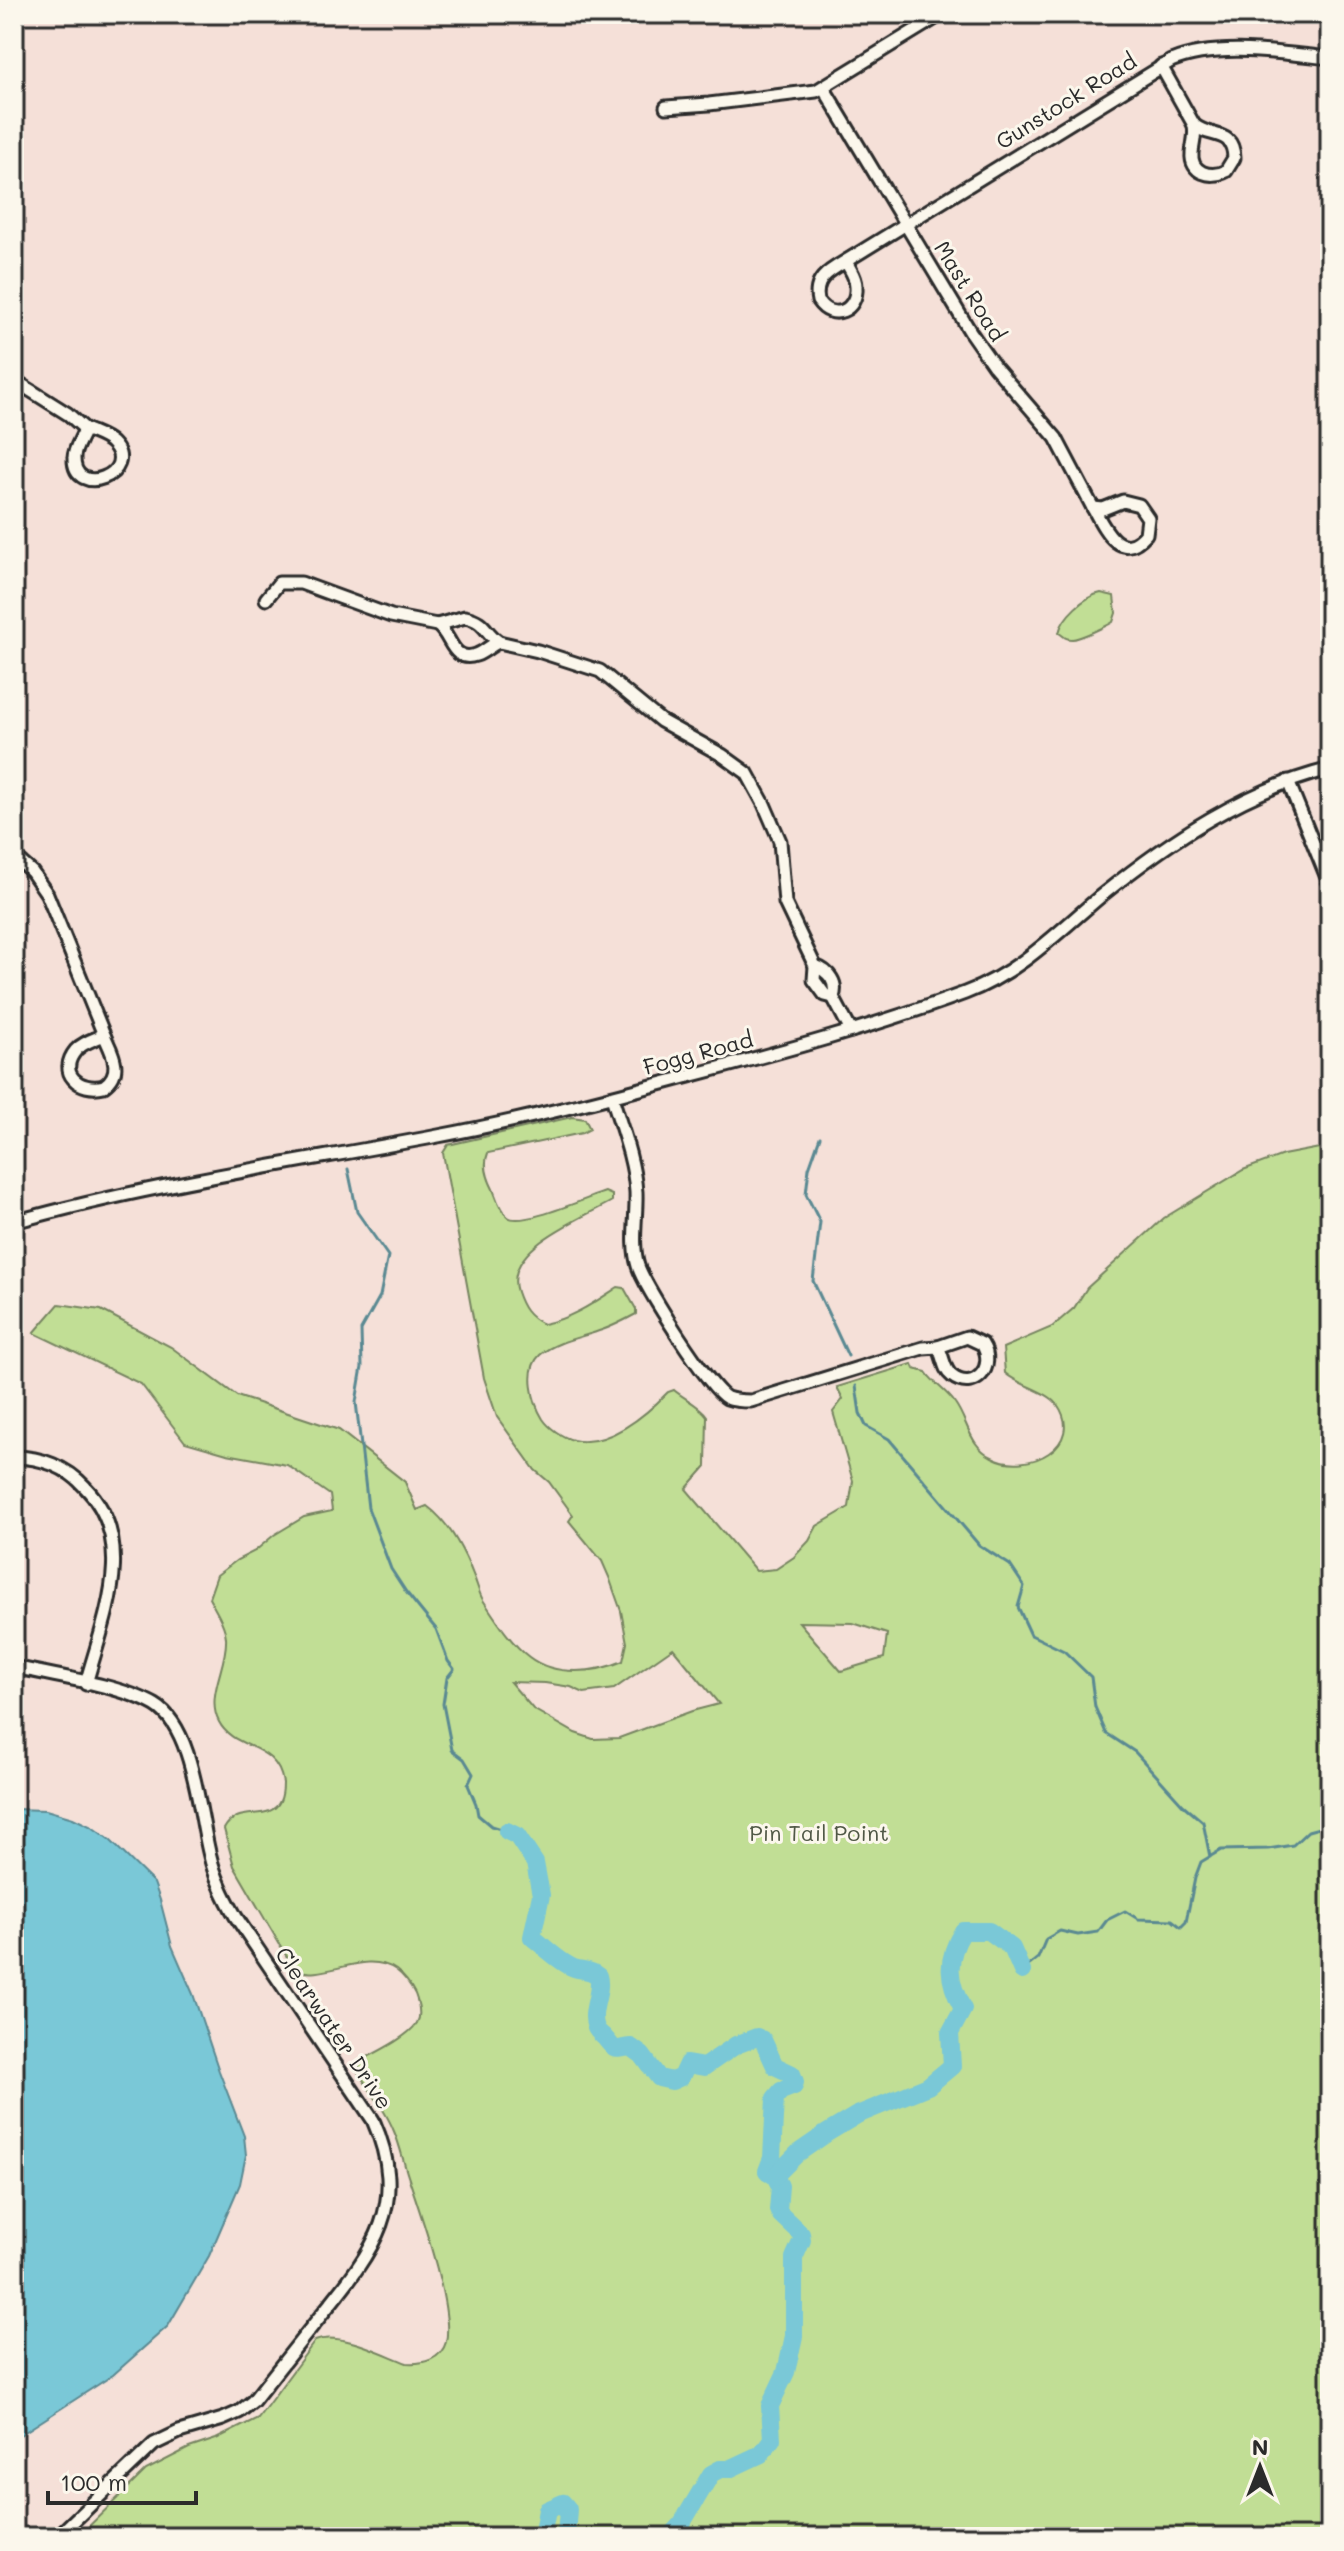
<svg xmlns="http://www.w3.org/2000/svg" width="1344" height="2551" font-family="Mali,sans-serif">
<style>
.green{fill:#c1de95;stroke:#768460;stroke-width:2;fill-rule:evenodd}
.water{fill:#7ac8d7;stroke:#5a8992;stroke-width:2}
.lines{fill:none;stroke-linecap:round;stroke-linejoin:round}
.stream{stroke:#5a8992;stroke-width:3}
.river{stroke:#7ac8d7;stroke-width:18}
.minor-casing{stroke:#2b2b2b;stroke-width:17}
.minor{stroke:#fbf7ec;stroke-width:11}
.labels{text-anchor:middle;stroke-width:6;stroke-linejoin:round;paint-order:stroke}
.street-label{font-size:22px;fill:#2b2b2b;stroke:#fbf7ec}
.park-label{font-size:22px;fill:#505846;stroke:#fbf7ec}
</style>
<rect width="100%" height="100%" fill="#f5e0d8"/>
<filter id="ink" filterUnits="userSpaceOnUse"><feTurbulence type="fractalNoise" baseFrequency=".0125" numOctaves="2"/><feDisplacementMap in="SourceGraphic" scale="16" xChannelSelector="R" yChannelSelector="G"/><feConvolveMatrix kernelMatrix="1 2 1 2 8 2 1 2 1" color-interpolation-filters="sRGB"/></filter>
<g filter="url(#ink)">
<g class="green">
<path d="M1101 593 1114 596 1116 613 1113 622C1107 626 1079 639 1072 639 1065 639 1065 637 1059 633 1062 617 1085 596 1101 593Z"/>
<path d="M572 1117 585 1119 590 1129 582 1133 488 1153C483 1165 487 1177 493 1189 496 1197 500 1211 508 1217 522 1227 586 1198 605 1192L612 1195V1201C582 1219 502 1248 517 1292 522 1307 528 1317 543 1324 571 1319 595 1302 618 1287L624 1288 636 1309V1314C625 1320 614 1326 602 1330 583 1337 556 1341 540 1355 524 1370 533 1403 543 1419 549 1428 562 1437 573 1440 607 1448 646 1415 668 1392L674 1390C683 1398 701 1406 707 1416L706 1466 686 1489 756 1571 776 1569 794 1557 809 1541 817 1526 849 1507 853 1481 833 1412 843 1399 837 1387 912 1364 914 1369 926 1372C934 1384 947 1391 955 1403 968 1421 969 1446 992 1457 1028 1476 1086 1445 1057 1404 1047 1391 1018 1385 1005 1373L1003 1348 1052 1327 1074 1308 1087 1288 1164 1218 1243 1170 1283 1155 1330 1146V2537H78L146 2470 189 2448 216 2439 258 2418 315 2341C339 2331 383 2354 407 2363 423 2364 441 2360 446 2342 454 2308 420 2212 408 2176 403 2161 400 2144 393 2129 385 2109 370 2091 358 2072L360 2061C375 2053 407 2038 417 2023 422 2015 418 2002 415 1994 410 1984 404 1976 396 1970 364 1948 323 1983 294 1969L234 1866 224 1829C238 1803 269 1824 280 1801 283 1795 283 1789 283 1783 277 1742 234 1751 219 1722 205 1696 228 1665 226 1638 225 1624 215 1610 209 1598L217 1575 237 1560 255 1551 274 1535 304 1517 332 1511 330 1495 287 1465 227 1454 185 1442 141 1384 34 1333 59 1304 101 1310 171 1347 237 1396 339 1430 405 1482 417 1510 427 1506C449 1522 464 1551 474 1577 477 1584 479 1593 483 1600 495 1618 511 1644 529 1657 555 1677 596 1673 623 1661L627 1643 621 1611 609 1577 602 1561 569 1521 573 1515 549 1482 535 1470 497 1417 484 1378 443 1153 448 1145ZM799 1622 853 1623 887 1634 884 1658 841 1671ZM673 1648 719 1704 692 1711 619 1738 593 1739 575 1733 533 1709 510 1682 545 1683 571 1687 584 1693 614 1689Z"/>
</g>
<path class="water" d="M14 1809 46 1810 73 1818 92 1827 110 1840 154 1883 160 1900 172 1946 193 1994 219 2071 244 2136 246 2155 240 2184 209 2256 168 2326 113 2375 14 2439Z"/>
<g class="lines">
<g class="stream">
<path d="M820 1137 809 1168 806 1194 820 1222 813 1281 848 1356"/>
<path d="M348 1169 357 1212 388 1256 380 1296 361 1330 362 1367 356 1402 368 1508 391 1569 406 1592 436 1629 448 1661 454 1669 447 1678 443 1704 452 1750 464 1759 473 1774 468 1785 476 1804 478 1815 491 1826 507 1831"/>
<path d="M856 1386 860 1413 866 1426 889 1439 979 1545 1010 1565 1024 1586 1018 1607 1031 1635 1064 1651 1091 1677 1095 1707 1106 1733 1135 1752 1183 1805 1203 1822 1210 1857"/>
<path d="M1022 1971 1038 1958 1046 1939 1060 1931 1078 1935 1098 1932 1107 1920 1125 1911 1138 1919 1172 1920 1181 1927 1186 1922 1195 1878 1201 1862 1221 1850 1268 1849 1293 1845 1308 1831 1330 1825"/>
</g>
<g class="river">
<path d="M507 1831 517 1836 535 1863 541 1895 532 1937C545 1947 559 1962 574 1968 583 1971 590 1969 598 1976 603 1992 589 2011 596 2028 597 2031 602 2035 605 2038 617 2053 613 2049 631 2047L642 2055 659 2078 672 2081 681 2077 687 2064 704 2067 736 2045 757 2037 763 2040 775 2066 792 2074 795 2082 794 2086 781 2091 775 2098 772 2158 767 2171 775 2176 780 2186 778 2210 781 2215 801 2234 802 2240 794 2258V2336L786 2372 770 2406 772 2439 761 2454 729 2469H720L711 2474 682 2523 669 2537"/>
<path d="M775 2176 798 2153 827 2133 857 2115 928 2086 952 2066 950 2033 963 2009C947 1980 946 1959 963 1931H989L1012 1948 1022 1971"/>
<path d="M542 2537 547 2510 563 2503 568 2509 566 2537"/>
</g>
<defs>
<g id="minor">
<path d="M1161 66 1194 125"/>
<path d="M823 87 971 333 994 366 1056 438 1093 508"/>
<path d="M666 107 709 104 816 91 942 14"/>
<path d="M1194 125C1210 139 1233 128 1234 158L1226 171C1211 179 1190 173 1192 153 1193 142 1196 136 1194 125Z"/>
<path d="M846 261 1171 61C1216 42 1282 53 1330 58"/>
<path d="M846 261C849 269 856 276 856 286 858 311 832 322 818 301 813 279 829 271 846 261Z"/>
<path d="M14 380 68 414 85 429"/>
<path d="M85 429C93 433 105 436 112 443 142 473 73 500 74 458 74 448 82 438 85 429Z"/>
<path d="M1123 501 1139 505 1148 518 1146 534C1120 564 1104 528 1093 508L1103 509Z"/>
<path d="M266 599 279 583H301L391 616 437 625"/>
<path d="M465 617C486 621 484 632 499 642 490 645 485 652 476 655 451 663 452 635 437 625Z"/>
<path d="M499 642 538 651 600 671 661 721 722 755 747 773 764 804 780 841 785 903 815 966 814 980 825 995 833 997C838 983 829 971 815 966"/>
<path d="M1288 781 1330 885"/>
<path d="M14 856 32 872 47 894 104 1035"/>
<path d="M833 997 851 1031"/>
<path d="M104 1035C112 1053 124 1072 104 1086 79 1092 57 1073 76 1050 83 1042 95 1039 104 1035Z"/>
<path d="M612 1097C621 1127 634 1160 636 1192 637 1216 631 1243 638 1266 645 1287 709 1388 727 1398 735 1401 743 1401 751 1401L923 1348 938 1347"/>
<path d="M14 1222C153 1183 297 1163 438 1136 524 1120 608 1098 693 1075 784 1051 876 1026 965 993 1019 973 1058 932 1102 895 1170 840 1245 790 1330 769"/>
<path d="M967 1337 982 1344C997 1367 974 1393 952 1376 943 1369 944 1357 938 1347Z"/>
<path d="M14 1457C41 1457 67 1467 85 1487 139 1542 103 1620 86 1684"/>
<path d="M14 1667C54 1676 120 1685 155 1705 194 1728 199 1815 210 1856 215 1878 225 1898 236 1917L373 2120C410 2204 374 2250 322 2314 299 2343 276 2372 253 2401L239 2412 223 2419 179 2432 154 2444 57 2537"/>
</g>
</defs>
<use href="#minor" class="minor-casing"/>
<use href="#minor" class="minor"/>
</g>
</g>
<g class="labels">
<g class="street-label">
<text transform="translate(1066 101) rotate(-32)" y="8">Gunstock Road</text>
<text transform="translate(970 291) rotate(58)" y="8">Mast Road</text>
<text transform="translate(698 1053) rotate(-15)" y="8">Fogg Road</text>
<text transform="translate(334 2028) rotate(56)" y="8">Clearwater Drive</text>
</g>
<g class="park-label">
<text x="819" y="1841">Pin Tail Point</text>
</g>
</g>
<rect width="1344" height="2551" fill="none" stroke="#fbf7ec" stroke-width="48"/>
<rect x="24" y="24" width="1296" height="2503" fill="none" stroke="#2b2b2b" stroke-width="3" filter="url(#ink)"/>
<g transform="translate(1260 2467)" stroke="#fbf7ec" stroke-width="6" paint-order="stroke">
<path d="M0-6L14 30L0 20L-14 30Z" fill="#2b2b2b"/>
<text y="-12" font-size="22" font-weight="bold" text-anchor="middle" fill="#2b2b2b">N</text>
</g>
<path d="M48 2491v12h148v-12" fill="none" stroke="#2b2b2b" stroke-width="4"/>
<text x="60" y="2491" font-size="24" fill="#2b2b2b" stroke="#fbf7ec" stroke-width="6" paint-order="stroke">100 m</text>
</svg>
